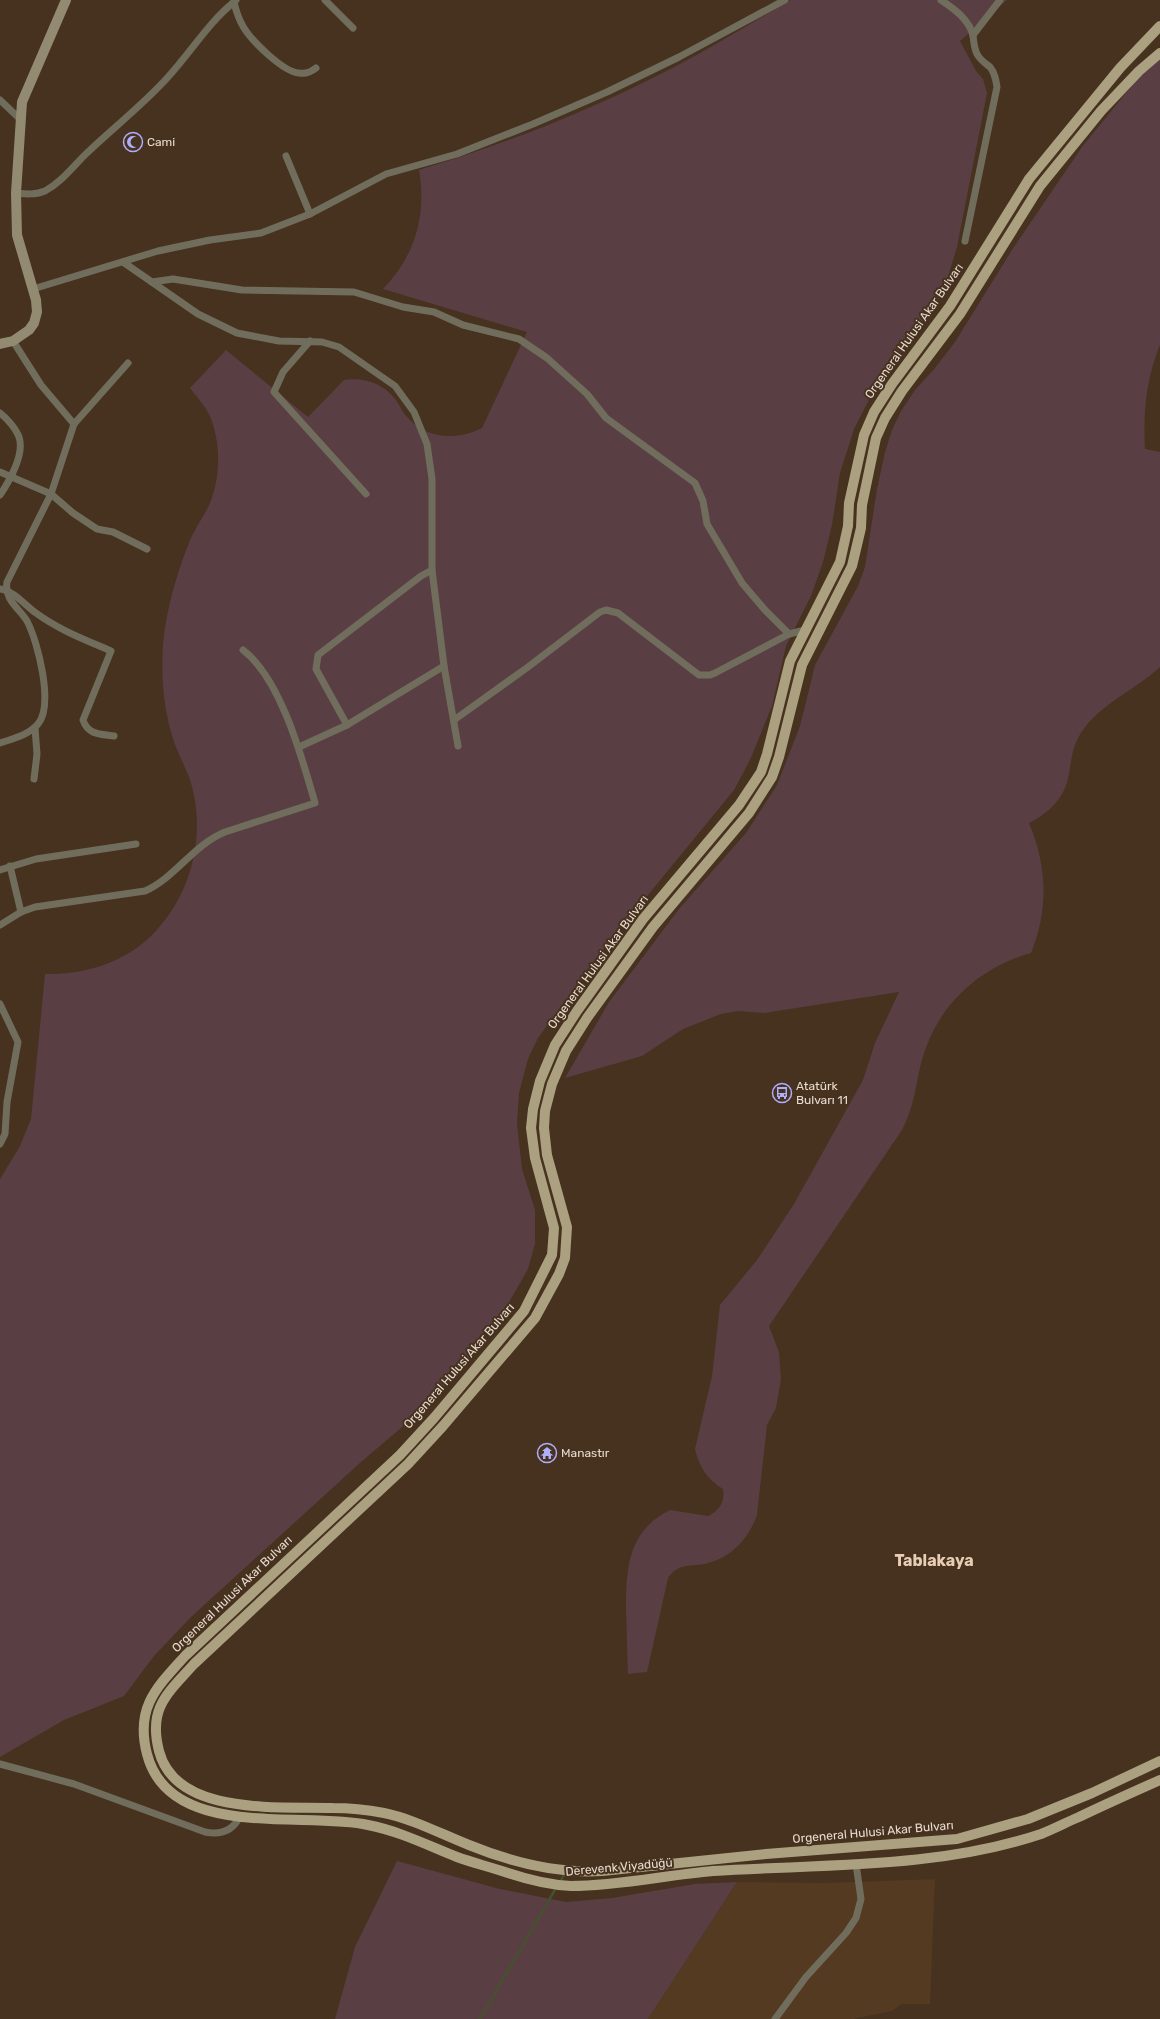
<svg xmlns="http://www.w3.org/2000/svg" width="1160" height="2019" font-family="Rubik,sans-serif">
<style>
.built{fill:#533a20}
.green{fill:#593f43}
.lines{fill:none;stroke-linecap:round;stroke-linejoin:round}
.stream{stroke:#46502e;stroke-width:2.5}
.street{stroke:#716d5d;stroke-width:7}
.secondary{stroke:#928b71;stroke-width:10}
.primary{stroke:#aba180;stroke-width:10}
.labels{text-anchor:middle;stroke-width:4;stroke-linejoin:round;paint-order:stroke}
.poi-label{font-size:12px;fill:#e8dbcf;stroke:#46321e;text-anchor:start}
.street-label{font-size:12px;fill:#e8dbcf;stroke:#46321e}
.district-label{font-size:16px;font-weight:bold;fill:#e7cdb5;stroke:#46321e}
</style>
<rect width="100%" height="100%" fill="#46321e"/>
<path class="built" d="M935 1879 930 2004H902L892 2011 854 2019H648L737 1882 824 1883Z"/>
<g class="green">
<path d="M791 0H1007L960 41 976 71 983 79 987 93 957 247 947 280 925 323 878 382 854 429 840 473 832 525 823 562 811 596 786 646 772 706 750 760 734 790 598 956 538 1038 528 1059 519 1093 517 1124 522 1169 535 1210V1244L528 1269 508 1304 471 1357 443 1388 414 1417 361 1462 191 1617 154 1656 124 1696 64 1720 0 1757V1179L19 1148 31 1119 45 974C84 975 123 963 151 936 192 896 208 832 189 777 183 762 175 748 171 732 163 703 161 674 163 645 166 609 177 573 190 540 196 527 204 516 210 503 221 475 221 441 209 414 204 405 196 396 190 388L226 350 308 417 344 380C363 377 383 383 395 399 400 405 402 412 407 417 426 439 457 441 482 428L527 332 383 289C415 256 427 215 419 170 508 143 595 109 678 65 716 45 753 22 791 0Z"/>
<path d="M1160 51V345C1146 378 1143 414 1145 449L1160 452V667C1133 692 1096 705 1078 738 1071 752 1071 765 1068 779 1063 800 1047 814 1029 823 1047 866 1049 909 1031 953 978 968 937 1006 922 1060 915 1086 915 1105 902 1130L769 1326 779 1352 781 1379 776 1408 767 1425 757 1515C748 1540 730 1559 704 1564 689 1567 678 1563 668 1578L647 1672 628 1674C627 1653 627 1633 626 1612 626 1570 627 1531 670 1510L708 1516C720 1511 725 1501 723 1489 708 1480 699 1467 695 1449L712 1376 720 1305 757 1260 794 1204 863 1080 875 1043 899 992 764 1013 738 1011 721 1014 683 1029 642 1056 565 1078 609 1002 679 909 746 833 777 785 800 726 815 665 858 586 865 567 877 489 885 452 892 430 901 411 915 390 935 368 955 342 1012 250 1082 147Z"/>
<path d="M397 1861 500 1889 566 1902 612 1898 695 1884 737 1882 648 2019H335L355 1947Z"/>
</g>
<g class="lines">
<g class="stream">
<path d="M560 1882 565 1873"/>
<path d="M480 2019 556 1888"/>
</g>
<g class="street">
<path d="M236 0 234 2C236 11 239 20 244 28 252 41 283 72 299 73 305 74 311 72 316 68"/>
<path d="M325 0 353 28"/>
<path d="M941 0C953 8 970 20 973 36 974 42 974 48 977 54 980 60 985 63 990 67 995 73 996 80 997 87L965 241"/>
<path d="M973 35 1000 0"/>
<path d="M0 100 21 120"/>
<path d="M286 156 310 214"/>
<path d="M16 193C26 194 36 195 45 191 62 182 74 165 88 152 114 127 144 104 168 77 191 52 208 23 234 2"/>
<path d="M123 262 198 314 237 333 279 341 322 342 339 347 395 386 414 412 427 444 432 479V570L444 666 458 746"/>
<path d="M152 282 173 279 242 290 354 292 403 307 434 312 463 325 519 339 547 358 587 394 606 418 695 483 703 501 707 524 742 583 765 610 789 634"/>
<path d="M33 289 158 251 210 240 261 233 310 214 386 174 457 154 533 124 607 92 679 57 785 0"/>
<path d="M13 341 41 385 74 424"/>
<path d="M310 341 283 372 274 392 366 494"/>
<path d="M0 413C7 418 16 429 19 437 25 454 9 482 0 495"/>
<path d="M0 472 51 494 73 513 97 529 113 532 147 549"/>
<path d="M0 589C13 590 26 606 36 613 59 630 86 640 111 651L83 720C88 735 100 734 114 736"/>
<path d="M454 720 528 667 600 612 606 610 618 613 699 675H710L715 673 789 634 805 630"/>
<path d="M347 725 316 669 318 655 421 576 432 570"/>
<path d="M0 743C12 739 29 735 38 724 54 705 38 642 27 621 19 608 4 600 7 582L51 494 74 424 128 363"/>
<path d="M299 747 347 725 444 666"/>
<path d="M34 779 37 754 35 728"/>
<path d="M10 866 21 912"/>
<path d="M0 870 36 859 136 844"/>
<path d="M0 925 21 912 35 907 145 891C176 877 193 845 225 832L315 803C302 758 281 679 243 650"/>
<path d="M0 1004 18 1042 7 1102 5 1134 0 1144"/>
<path d="M0 1764 74 1784 205 1832C220 1835 233 1831 240 1816"/>
<path d="M775 2019 806 1977 846 1933 856 1918 861 1899 856 1864"/>
</g>
<path class="secondary" d="M0 344 13 341 29 330 34 323 37 312 36 300 17 235 16 193 22 102 66 0"/>
<g class="primary">
<path d="M1160 26 1120 68 1029 179 950 306 892 384 874 412 864 435 849 503 848 526 840 562 790 661 767 754 761 772 739 805 643 919 577 1011 555 1045 540 1081 533 1109 531 1128 535 1158 554 1228 552 1255 524 1311 434 1418 400 1455 185 1656C156 1688 135 1708 147 1754 169 1841 303 1811 368 1825 399 1831 427 1845 457 1857 473 1863 491 1867 508 1873 529 1880 549 1885 571 1886 618 1886 666 1875 713 1871 822 1864 936 1869 1041 1834 1054 1829 1067 1822 1079 1817 1106 1804 1133 1792 1160 1780"/>
<path d="M1160 53 1139 71 1101 111 1040 186 960 314 902 391 885 418 876 438 862 505 861 528 852 566 802 665 779 757 772 777 749 813 653 927 587 1018 566 1051 552 1084 545 1111 544 1128 547 1155 567 1227 565 1258 559 1274 535 1318 443 1426 408 1464 194 1664C167 1694 148 1708 159 1751 176 1817 281 1806 333 1808 349 1808 368 1810 384 1813 413 1819 441 1834 469 1845 511 1862 556 1874 602 1871L766 1854 957 1839 1028 1819 1092 1793 1160 1761"/>
</g>
</g>
<defs>
<symbol id="mosque-ring" viewBox="-11 -11 22 22"><circle r="9.5" fill="#46321e" stroke="#aeaefa" stroke-width="1.5"/><path d="M3.5-4.9A6 6 0 1 0 3.5 4.9A5 5 0 1 1 3.5-4.9Z" fill="#aeaefa"/></symbol>
<symbol id="bus-ring" viewBox="-11 -11 22 22"><circle r="9.5" fill="#46321e" stroke="#aeaefa" stroke-width="1.5"/><path d="M-5-6H5V4H4V6H2V4H-2V6H-4V4H-5ZM-3.5-4V0h7V-4ZM-3.5 1.2v1.5H-2V1.2ZM2 1.2v1.5H3.5V1.2Z" fill="#aeaefa"/></symbol>
<symbol id="temple-ring" viewBox="-11 -11 22 22"><circle r="9.5" fill="#46321e" stroke="#aeaefa" stroke-width="1.5"/><path d="M0-6L5-2H3V0L6.5 2.5H4V6H1.5V3h-3V6H-4V2.5H-6.5L-3 0V-2H-5Z" fill="#aeaefa"/></symbol>
</defs>
<g fill-rule="evenodd">
<use href="#mosque-ring" x="122" y="131" width="22" height="22"/>
<use href="#bus-ring" x="771" y="1082" width="22" height="22"/>
<use href="#temple-ring" x="536" y="1442" width="22" height="22"/>
</g>
<g class="labels">
<g class="poi-label">
<text x="147" y="146">Cami</text>
<text x="796" y="1090">Atatürk<tspan x="796" dy="14">Bulvarı 11</tspan></text>
<text x="561" y="1457">Manastır</text>
</g>
<g class="street-label">
<text transform="translate(914 331) rotate(-55)" y="4">Orgeneral Hulusi Akar Bulvarı</text>
<text transform="translate(598 962) rotate(-54)" y="4">Orgeneral Hulusi Akar Bulvarı</text>
<text transform="translate(459 1366) rotate(-49)" y="4">Orgeneral Hulusi Akar Bulvarı</text>
<text transform="translate(232 1594) rotate(-44)" y="4">Orgeneral Hulusi Akar Bulvarı</text>
<text transform="translate(873 1832) rotate(-5)" y="4">Orgeneral Hulusi Akar Bulvarı</text>
<text transform="translate(619 1867) rotate(-5)" y="4">Derevenk Viyadüğü</text>
</g>
<g class="district-label">
<text x="934" y="1566">Tablakaya</text>
</g>
</g>
</svg>
